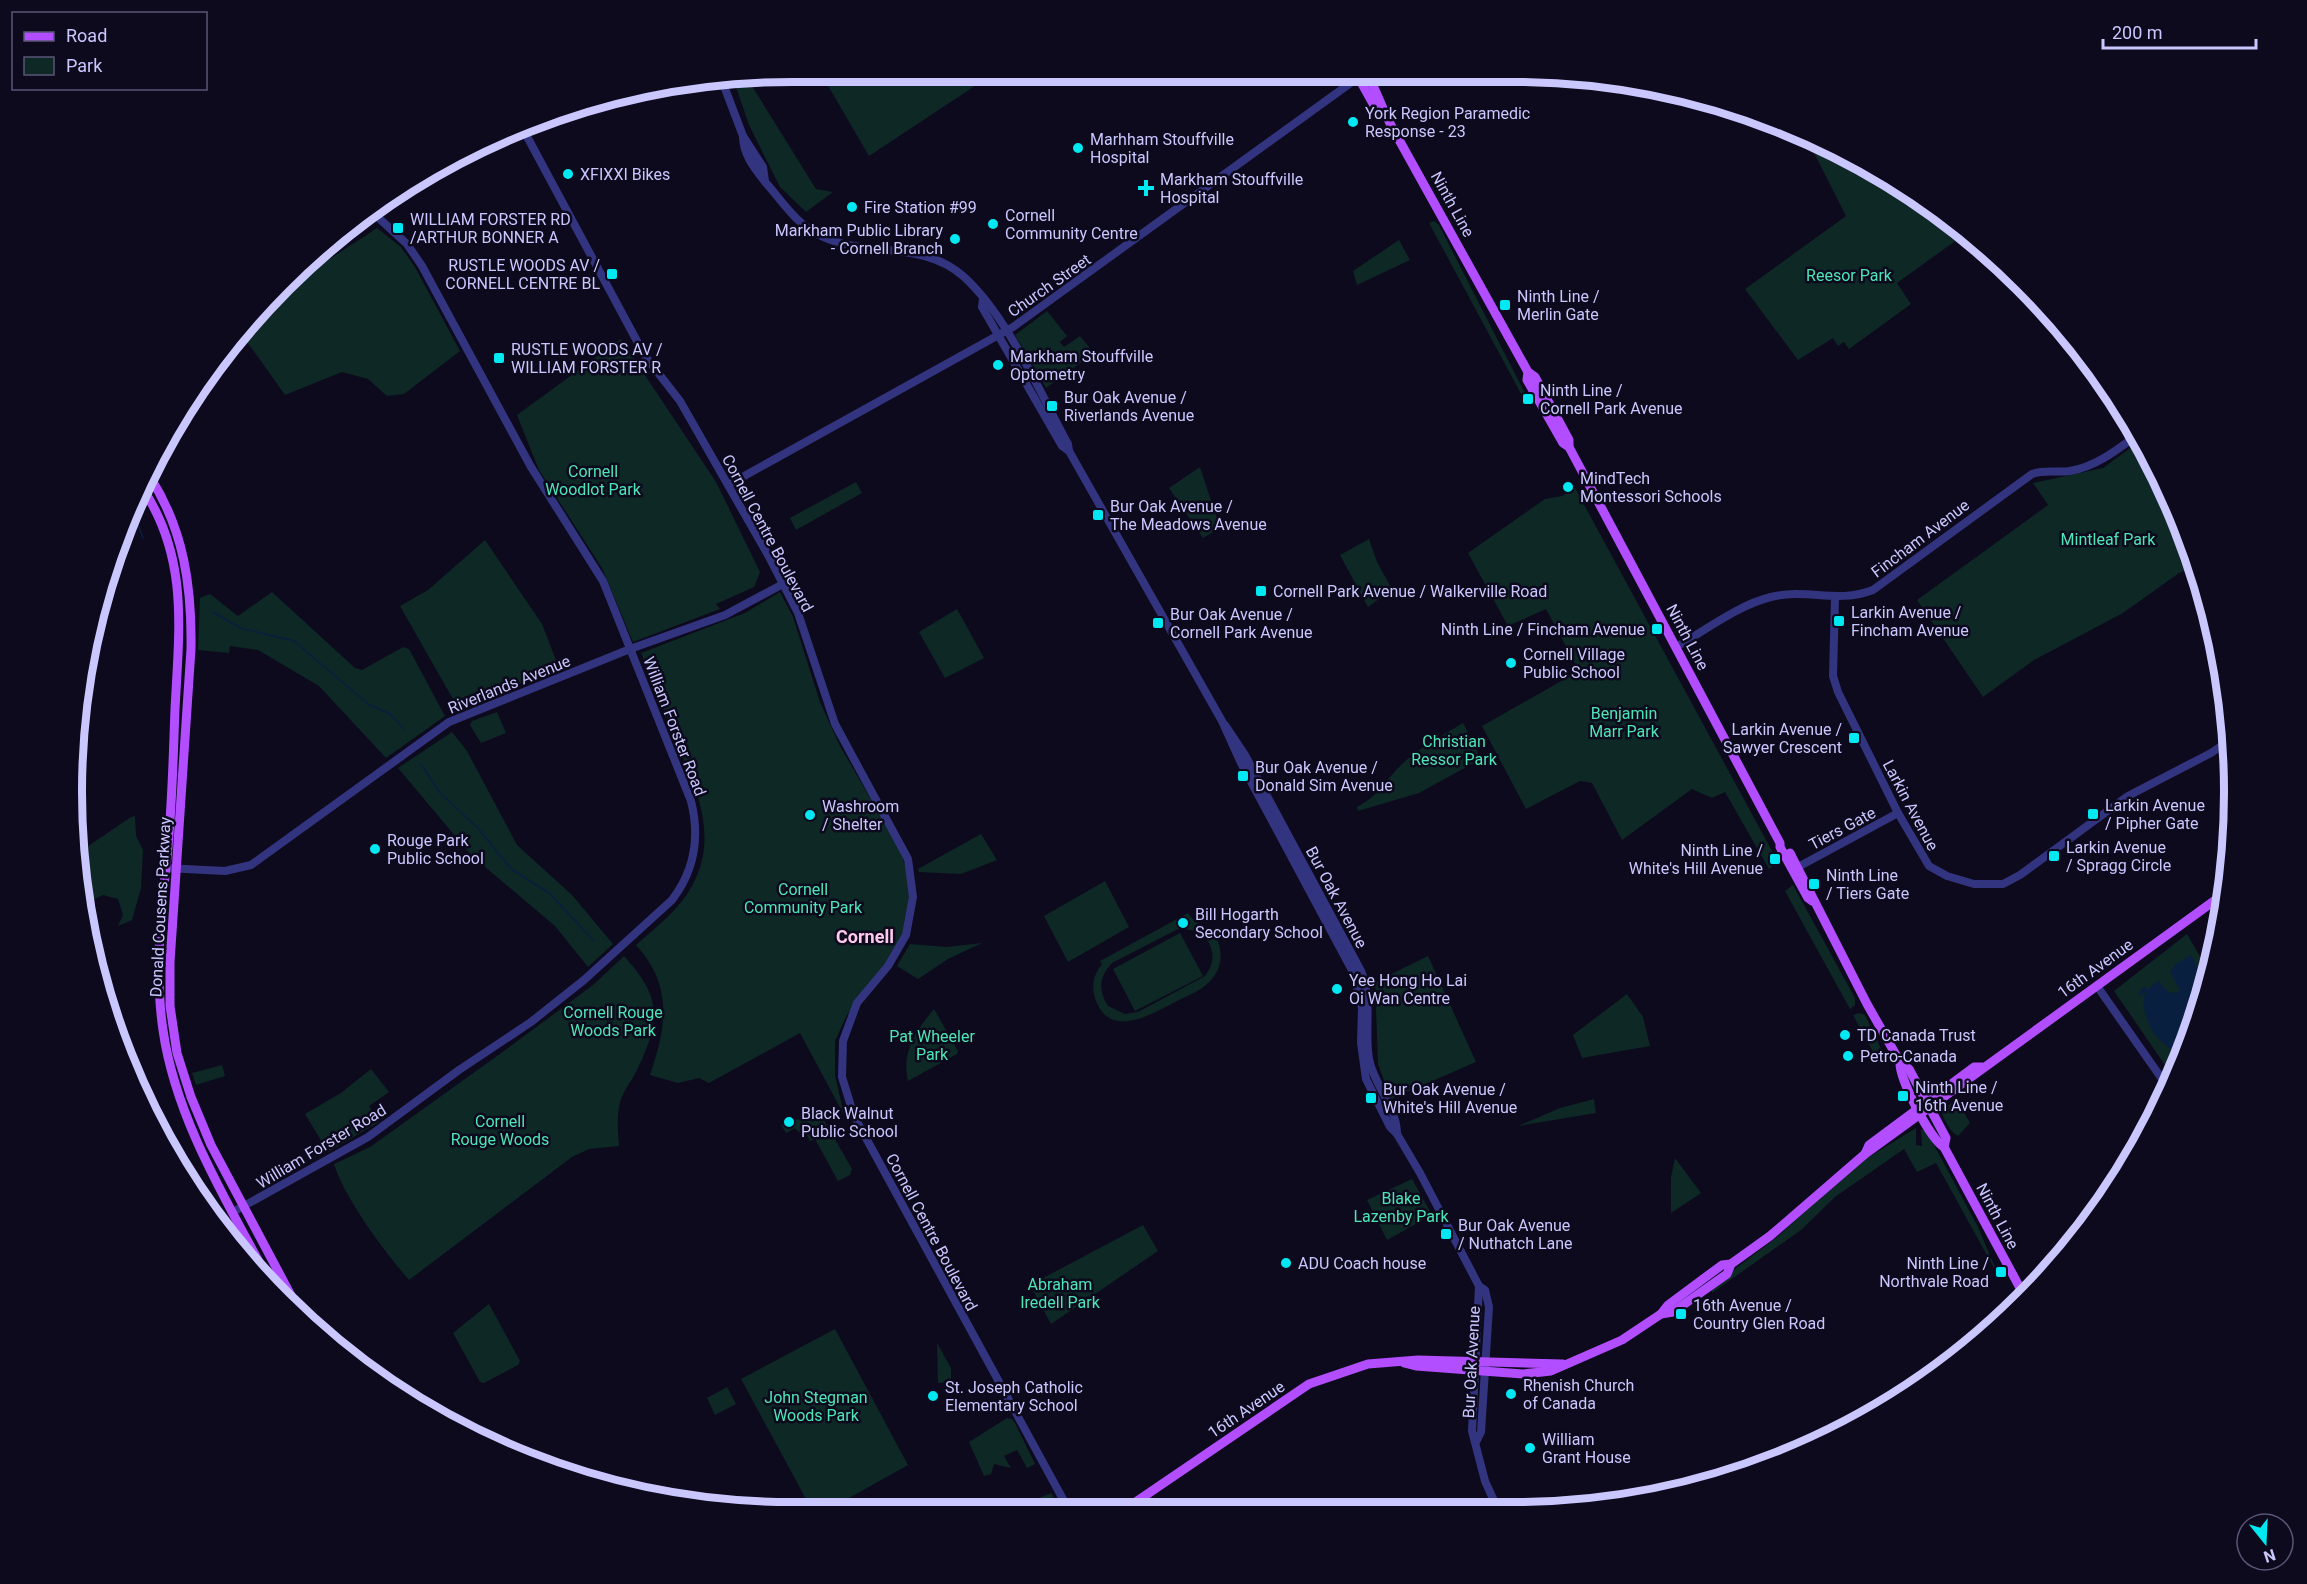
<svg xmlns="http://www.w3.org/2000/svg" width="2307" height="1584" font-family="Roboto,sans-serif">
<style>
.green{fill:#0d2825;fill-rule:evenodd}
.water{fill:#081f3f}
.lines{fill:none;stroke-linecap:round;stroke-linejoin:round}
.stream{stroke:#081f3f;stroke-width:1.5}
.minor{stroke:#33347f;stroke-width:8}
.major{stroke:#b24eff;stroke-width:9}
.poi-dot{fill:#00e8f2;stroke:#0d0a1d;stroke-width:2}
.labels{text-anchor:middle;stroke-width:5;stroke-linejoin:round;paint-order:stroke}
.poi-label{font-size:16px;fill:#cac7ff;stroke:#0d0a1d;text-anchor:start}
.street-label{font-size:16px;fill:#cac7ff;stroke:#0d0a1d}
.park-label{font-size:16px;fill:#4de5b6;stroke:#0d0a1d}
.neighbourhood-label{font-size:18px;font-weight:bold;fill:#ffc9ee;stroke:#0d0a1d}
.rim{fill:none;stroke:#cac7ff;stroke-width:8}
</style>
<rect width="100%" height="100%" fill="#0d0a1d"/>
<g class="green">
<path d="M990 76 869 156 823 77Z"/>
<path d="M733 78H747L816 189 833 192 806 212 780 187 749 125Z"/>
<path d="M1806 137C1866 157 1917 195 1965 234L1897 283 1911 304 1849 349 1844 342 1838 346 1833 338 1798 360 1745 289 1846 216Z"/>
<path d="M1434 221 1439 225 1530 403H1526L1429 223Z"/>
<path d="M377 228 401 247 415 267 460 351 404 394 387 396 368 379 342 372 285 395 240 332 270 298Z"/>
<path d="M1399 240 1410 260 1357 285 1353 271Z"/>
<path d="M1047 311 1067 336 1060 342 1064 347 1080 336 1094 353 1046 388 1015 335Z"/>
<path d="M621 339 716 482 760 572 754 587 716 604 720 609 633 642 602 568 539 470 517 415Z"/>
<path d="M2140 441 2180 516 2195 566 2179 573 2123 613 2034 660 1983 697 1917 600 2048 505 2033 483 2103 468Z"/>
<path d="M1200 467 1220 528 1203 538 1169 488Z"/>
<path d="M856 482 862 493 796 530 790 518Z"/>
<path d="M1575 488 1778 862 1769 869 1725 792 1712 798 1692 789 1622 840 1592 783 1580 781 1526 809 1482 726 1579 671 1546 609 1508 626 1468 553 1545 499 1562 496Z"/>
<path d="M1369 539 1377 562 1392 589 1368 607 1340 555Z"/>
<path d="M485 540 542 624 559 668 458 708 400 606 428 590Z"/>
<path d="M272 592 355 668 362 670 403 647 409 649 445 716 386 758 319 686 258 650 230 646 229 653 198 650 200 598 210 594 238 616Z"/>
<path d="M780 592 793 617 820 702 840 746 902 853 910 889 905 930 898 947 847 1015 835 1041V1075L844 1115 800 1033 709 1083 699 1078 678 1083 650 1075C667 1025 673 986 636 945 656 927 679 910 692 886 720 835 695 786 675 738 664 710 653 681 641 653L745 613Z"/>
<path d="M957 609 984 658 945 678 919 632Z"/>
<path d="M497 712 506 733 481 743 470 725 472 721Z"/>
<path d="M1463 723 1481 759 1419 793 1358 811 1357 807C1381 793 1380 788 1397 769 1415 750 1441 736 1463 723Z"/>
<path d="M452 732 467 751 517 845 572 895 613 944 588 967 555 926 472 856 398 768Z"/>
<path d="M135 816 136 836 143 850 141 888 132 920 118 926 123 915 118 899 103 895 84 904 81 851 131 817Z"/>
<path d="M981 834 997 860 961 874 919 872 918 869Z"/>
<path d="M1105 881 1129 927 1068 962 1044 916Z"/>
<path d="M1793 885 1855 998V1005L1850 1009 1785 891Z"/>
<path d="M1188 913C1197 928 1217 928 1220 949 1222 960 1219 971 1212 979 1203 990 1189 995 1177 1001 1152 1014 1109 1041 1095 998 1091 985 1094 974 1102 964L1100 961ZM1180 928 1200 932C1214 945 1217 960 1205 976L1138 1012 1125 1014 1108 1006C1098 990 1099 977 1112 963Z"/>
<path d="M1180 933 1203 976 1135 1011 1113 969Z"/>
<path d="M2187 934 2209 972 2180 1067 2174 1078 2114 991Z"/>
<path d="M982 943 948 959 918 979 897 966 910 944 947 947Z"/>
<path d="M624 956C662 998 661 1020 637 1070 632 1080 625 1089 621 1099 616 1114 618 1131 619 1146L589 1149 572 1157 409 1280C384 1251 345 1199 334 1164L370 1147 504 1051 593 985Z"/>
<path d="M1428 956 1476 1062 1391 1099 1378 1064 1375 982Z"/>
<path d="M1627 994 1643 1017 1650 1046 1582 1058 1573 1035Z"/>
<path d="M934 1009 958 1051 957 1054 908 1081C901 1051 916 1031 934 1009Z"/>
<path d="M1859 1013 1865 1015 1882 1051 1877 1059 1853 1015Z"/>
<path d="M222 1065 225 1076 196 1085 192 1073Z"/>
<path d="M371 1069 389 1092 369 1106 379 1122 328 1152 305 1114 341 1093Z"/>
<path d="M1594 1099 1596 1113 1518 1126 1560 1108Z"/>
<path d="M1953 1102H1958L1970 1123 1958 1136C1950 1132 1943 1118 1941 1110Z"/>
<path d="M817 1118 824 1120 852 1169 850 1175 838 1181 815 1139 810 1141 806 1133 802 1135 795 1128 786 1133 781 1125 791 1120Z"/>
<path d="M1916 1128V1145L1922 1146 1921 1129 1927 1132 1978 1227 1999 1277 1936 1163 1917 1172 1904 1149 1835 1197 1801 1230 1712 1293 1711 1287 1776 1238 1853 1167Z"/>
<path d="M1675 1158 1701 1193 1671 1213V1177Z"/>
<path d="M1412 1179 1432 1215 1387 1240 1367 1200Z"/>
<path d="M1143 1225 1158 1251 1051 1324 1030 1285Z"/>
<path d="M489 1304 520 1361 518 1365 484 1383 480 1382 453 1333Z"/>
<path d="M835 1329 908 1465 824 1512H813L741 1379Z"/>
<path d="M937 1343 951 1368V1382L938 1383Z"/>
<path d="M727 1387 736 1404 715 1415 707 1398Z"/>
<path d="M1007 1418 1012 1419 1015 1423 1035 1464 1027 1468 1017 1450 1004 1456 1011 1468 994 1464 991 1474 984 1476 969 1442Z"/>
<path d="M1051 1493 1061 1512H1007Z"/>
</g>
<path class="water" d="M2191 955 2206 983 2179 1070 2177 1065 2186 1044 2174 1051C2153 1039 2138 1013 2146 990L2142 996 2139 994 2143 987 2148 989 2158 981 2168 992 2177 993 2179 989 2170 972 2176 964Z"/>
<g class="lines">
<g class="stream">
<path d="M132 508 143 538"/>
<path d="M213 612 240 628 294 641 368 704 390 714 404 729"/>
<path d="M421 764 440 793 477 827 511 869 549 893 594 941"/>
</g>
<g class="minor">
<path d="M721 78 743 136 763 167 765 181"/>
<path d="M523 129 645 356 680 401 768 555 798 613 835 724 908 859 913 897 906 935 888 966 857 1003 843 1041 842 1077 854 1116 1070 1512"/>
<path d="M743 136C743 155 755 169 766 183 783 202 796 224 821 236 867 258 922 240 963 276 1007 315 1039 391 1068 444L1069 451 1222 721 1241 763 1353 972 1362 1008 1361 1043 1366 1079 1390 1127 1397 1134 1420 1173 1479 1286 1485 1290 1489 1307 1481 1432 1476 1442"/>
<path d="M983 298 982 307 1062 446 1069 451"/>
<path d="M728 485 1013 327 1363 74"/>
<path d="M1835 597 1833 676 1838 692 1898 813 1929 866 1947 876 1974 884H2003L2020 875 2128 796 2211 753 2230 740"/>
<path d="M1676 647C1706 630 1738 605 1771 597 1807 588 1837 604 1873 590L2032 474C2045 469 2057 473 2070 471 2095 467 2117 450 2137 435"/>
<path d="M1225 725 1245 755 1361 971C1373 1000 1364 1030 1369 1059 1374 1086 1397 1107 1397 1134"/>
<path d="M1798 867 1898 813"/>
<path d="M166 868 225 871 251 865 449 722 630 649 725 615 783 584"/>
<path d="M2097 986 2169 1089"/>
<path d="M128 1063 191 1182"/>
<path d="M233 1212 368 1137 459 1070 531 1022 584 980 672 900C695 870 700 837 691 801L603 581 531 467 422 266 407 244 371 211"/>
<path d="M1479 1286 1472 1431 1485 1481 1499 1512"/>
</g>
<g class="major">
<path d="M1356 73 1376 109 1385 115"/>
<path d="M1367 73C1377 92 1383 111 1393 129L1528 372 1535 377 1569 440V447L1780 843V847L1808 898 1812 901"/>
<path d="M1528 372 1527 380 1563 443 1569 447"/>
<path d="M150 477C184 530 192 587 191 649L170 962V1006L177 1053 191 1097 211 1145 303 1318"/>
<path d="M143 489C189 559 179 630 175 709 173 761 172 815 166 867 160 921 155 976 163 1030 176 1122 231 1208 273 1288"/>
<path d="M1790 853 1867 1004 1900 1062 1909 1069 1946 1138 1944 1147"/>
<path d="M1900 1062C1899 1079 1930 1139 1944 1147L2026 1299"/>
<path d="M1865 1154 1869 1145 1974 1067H1982"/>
<path d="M1661 1314 1673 1312 1727 1274 1731 1264 1770 1236 1865 1154 2225 893"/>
<path d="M1404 1363 1416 1366 1523 1374 1551 1371 1622 1340 1661 1314 1668 1305 1722 1265 1731 1264"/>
<path d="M1121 1512 1309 1384 1368 1364 1418 1360 1563 1364"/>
</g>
</g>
<g class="poi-dot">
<circle cx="1353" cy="122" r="6"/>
<circle cx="1078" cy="148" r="6"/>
<circle cx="568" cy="174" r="6"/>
<path d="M1143 179h6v6h6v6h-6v6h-6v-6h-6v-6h6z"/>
<circle cx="852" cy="207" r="6"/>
<circle cx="993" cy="224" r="6"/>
<rect x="392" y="222" width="12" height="12" rx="3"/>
<circle cx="955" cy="239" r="6"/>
<rect x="606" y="268" width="12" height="12" rx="3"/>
<rect x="1499" y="299" width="12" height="12" rx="3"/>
<rect x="493" y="352" width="12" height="12" rx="3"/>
<circle cx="998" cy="365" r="6"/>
<rect x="1522" y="393" width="12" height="12" rx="3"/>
<rect x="1046" y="400" width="12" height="12" rx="3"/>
<circle cx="1568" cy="487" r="6"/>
<rect x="1092" y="509" width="12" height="12" rx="3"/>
<rect x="1255" y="585" width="12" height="12" rx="3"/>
<rect x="1833" y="615" width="12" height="12" rx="3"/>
<rect x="1152" y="617" width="12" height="12" rx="3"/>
<rect x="1651" y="623" width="12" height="12" rx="3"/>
<circle cx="1511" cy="663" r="6"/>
<rect x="1848" y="732" width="12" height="12" rx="3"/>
<rect x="1237" y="770" width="12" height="12" rx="3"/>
<rect x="2087" y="808" width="12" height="12" rx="3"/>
<circle cx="810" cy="815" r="6"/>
<circle cx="375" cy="849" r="6"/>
<rect x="2048" y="850" width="12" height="12" rx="3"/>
<rect x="1769" y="853" width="12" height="12" rx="3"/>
<rect x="1808" y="878" width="12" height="12" rx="3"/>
<circle cx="1183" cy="923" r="6"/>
<circle cx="1337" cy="989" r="6"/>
<circle cx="1845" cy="1035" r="6"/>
<circle cx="1848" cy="1056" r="6"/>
<rect x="1897" y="1090" width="12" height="12" rx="3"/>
<rect x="1365" y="1092" width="12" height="12" rx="3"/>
<circle cx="789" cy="1122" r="6"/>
<rect x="1440" y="1228" width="12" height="12" rx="3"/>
<circle cx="1286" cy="1263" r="6"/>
<rect x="1995" y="1266" width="12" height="12" rx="3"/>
<rect x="1675" y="1308" width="12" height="12" rx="3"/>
<circle cx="1511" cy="1394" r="6"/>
<circle cx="933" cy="1396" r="6"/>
<circle cx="1530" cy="1448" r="6"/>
</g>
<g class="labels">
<g class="poi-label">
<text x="1365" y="119">York Region Paramedic<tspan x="1365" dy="18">Response - 23</tspan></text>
<text x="1090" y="145">Marhham Stouffville<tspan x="1090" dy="18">Hospital</tspan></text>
<text x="580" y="180">XFIXXI Bikes</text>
<text x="1160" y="185">Markham Stouffville<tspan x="1160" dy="18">Hospital</tspan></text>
<text x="864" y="213">Fire Station #99</text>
<text x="1005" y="221">Cornell<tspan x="1005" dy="18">Community Centre</tspan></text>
<text x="410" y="225">WILLIAM FORSTER RD<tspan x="410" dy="18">/ARTHUR BONNER A</tspan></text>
<text x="943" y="236" text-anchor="end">Markham Public Library<tspan x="943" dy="18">- Cornell Branch</tspan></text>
<text x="600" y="271" text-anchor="end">RUSTLE WOODS AV /<tspan x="600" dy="18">CORNELL CENTRE BL</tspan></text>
<text x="1517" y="302">Ninth Line /<tspan x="1517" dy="18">Merlin Gate</tspan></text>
<text x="511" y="355">RUSTLE WOODS AV /<tspan x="511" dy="18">WILLIAM FORSTER R</tspan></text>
<text x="1010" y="362">Markham Stouffville<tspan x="1010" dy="18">Optometry</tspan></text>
<text x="1540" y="396">Ninth Line /<tspan x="1540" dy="18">Cornell Park Avenue</tspan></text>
<text x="1064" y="403">Bur Oak Avenue /<tspan x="1064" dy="18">Riverlands Avenue</tspan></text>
<text x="1580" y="484">MindTech<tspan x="1580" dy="18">Montessori Schools</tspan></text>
<text x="1110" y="512">Bur Oak Avenue /<tspan x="1110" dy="18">The Meadows Avenue</tspan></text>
<text x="1273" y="597">Cornell Park Avenue / Walkerville Road</text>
<text x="1851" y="618">Larkin Avenue /<tspan x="1851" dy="18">Fincham Avenue</tspan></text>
<text x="1170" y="620">Bur Oak Avenue /<tspan x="1170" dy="18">Cornell Park Avenue</tspan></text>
<text x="1645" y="635" text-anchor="end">Ninth Line / Fincham Avenue</text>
<text x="1523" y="660">Cornell Village<tspan x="1523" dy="18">Public School</tspan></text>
<text x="1842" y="735" text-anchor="end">Larkin Avenue /<tspan x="1842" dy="18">Sawyer Crescent</tspan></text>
<text x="1255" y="773">Bur Oak Avenue /<tspan x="1255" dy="18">Donald Sim Avenue</tspan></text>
<text x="2105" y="811">Larkin Avenue<tspan x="2105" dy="18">/ Pipher Gate</tspan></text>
<text x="822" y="812">Washroom<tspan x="822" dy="18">/ Shelter</tspan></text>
<text x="387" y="846">Rouge Park<tspan x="387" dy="18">Public School</tspan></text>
<text x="2066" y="853">Larkin Avenue<tspan x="2066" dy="18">/ Spragg Circle</tspan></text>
<text x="1763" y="856" text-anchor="end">Ninth Line /<tspan x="1763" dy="18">White's Hill Avenue</tspan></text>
<text x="1826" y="881">Ninth Line<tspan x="1826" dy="18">/ Tiers Gate</tspan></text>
<text x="1195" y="920">Bill Hogarth<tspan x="1195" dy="18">Secondary School</tspan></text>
<text x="1349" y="986">Yee Hong Ho Lai<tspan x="1349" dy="18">Oi Wan Centre</tspan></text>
<text x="1857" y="1041">TD Canada Trust</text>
<text x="1860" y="1062">Petro-Canada</text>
<text x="1915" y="1093">Ninth Line /<tspan x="1915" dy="18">16th Avenue</tspan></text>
<text x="1383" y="1095">Bur Oak Avenue /<tspan x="1383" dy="18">White's Hill Avenue</tspan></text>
<text x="801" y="1119">Black Walnut<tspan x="801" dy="18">Public School</tspan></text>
<text x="1458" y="1231">Bur Oak Avenue<tspan x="1458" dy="18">/ Nuthatch Lane</tspan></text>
<text x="1298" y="1269">ADU Coach house</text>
<text x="1989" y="1269" text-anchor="end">Ninth Line /<tspan x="1989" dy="18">Northvale Road</tspan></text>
<text x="1693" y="1311">16th Avenue /<tspan x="1693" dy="18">Country Glen Road</tspan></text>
<text x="1523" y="1391">Rhenish Church<tspan x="1523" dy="18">of Canada</tspan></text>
<text x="945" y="1393">St. Joseph Catholic<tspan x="945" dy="18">Elementary School</tspan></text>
<text x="1542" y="1445">William<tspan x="1542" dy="18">Grant House</tspan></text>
</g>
<g class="street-label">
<text transform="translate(1453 204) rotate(61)" y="6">Ninth Line</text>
<text transform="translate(1049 285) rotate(-35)" y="6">Church Street</text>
<text transform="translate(768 533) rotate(62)" y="6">Cornell Centre Boulevard</text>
<text transform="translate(1920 538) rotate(-37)" y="6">Fincham Avenue</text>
<text transform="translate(1688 637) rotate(62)" y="6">Ninth Line</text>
<text transform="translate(509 684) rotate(-22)" y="6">Riverlands Avenue</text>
<text transform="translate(675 726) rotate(69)" y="6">William Forster Road</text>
<text transform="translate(1911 805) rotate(62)" y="6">Larkin Avenue</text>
<text transform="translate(1842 828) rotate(-28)" y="6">Tiers Gate</text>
<text transform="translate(1337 897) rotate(62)" y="6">Bur Oak Avenue</text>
<text transform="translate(160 907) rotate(-87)" y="6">Donald Cousens Parkway</text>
<text transform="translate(2095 968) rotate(-36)" y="6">16th Avenue</text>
<text transform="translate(321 1146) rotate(-31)" y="6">William Forster Road</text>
<text transform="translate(1998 1216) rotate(62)" y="6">Ninth Line</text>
<text transform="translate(932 1232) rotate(62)" y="6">Cornell Centre Boulevard</text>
<text transform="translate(1471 1362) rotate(-87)" y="6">Bur Oak Avenue</text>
<text transform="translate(1246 1409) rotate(-34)" y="6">16th Avenue</text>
</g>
<g class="park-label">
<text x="1849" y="281">Reesor Park</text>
<text x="593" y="477">Cornell<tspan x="593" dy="18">Woodlot Park</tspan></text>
<text x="2108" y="545">Mintleaf Park</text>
<text x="1624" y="719">Benjamin<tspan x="1624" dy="18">Marr Park</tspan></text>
<text x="1454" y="747">Christian<tspan x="1454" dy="18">Ressor Park</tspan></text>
<text x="803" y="895">Cornell<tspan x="803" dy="18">Community Park</tspan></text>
<text x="613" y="1018">Cornell Rouge<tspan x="613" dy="18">Woods Park</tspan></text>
<text x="932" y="1042">Pat Wheeler<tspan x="932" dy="18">Park</tspan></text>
<text x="500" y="1127">Cornell<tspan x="500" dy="18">Rouge Woods</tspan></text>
<text x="1401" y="1204">Blake<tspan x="1401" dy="18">Lazenby Park</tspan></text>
<text x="1060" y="1290">Abraham<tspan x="1060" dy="18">Iredell Park</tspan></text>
<text x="816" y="1403">John Stegman<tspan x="816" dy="18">Woods Park</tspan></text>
</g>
<g class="neighbourhood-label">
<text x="865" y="943">Cornell</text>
</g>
</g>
<path d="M0 0H2307V1584H0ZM792 82H1514A710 710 0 0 1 2224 792V792A710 710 0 0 1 1514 1502H792A710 710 0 0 1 82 792V792A710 710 0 0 1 792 82Z" fill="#0d0a1d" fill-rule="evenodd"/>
<path class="rim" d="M792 82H1514A710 710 0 0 1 2224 792V792A710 710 0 0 1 1514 1502H792A710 710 0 0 1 82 792V792A710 710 0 0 1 792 82Z"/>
<rect x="12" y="12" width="195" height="78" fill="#0d0a1d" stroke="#595677" stroke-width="1.5"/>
<rect x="24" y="32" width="30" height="9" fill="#b24eff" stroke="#595677" stroke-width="1.5"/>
<text x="66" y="42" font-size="18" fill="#cac7ff">Road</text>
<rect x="24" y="57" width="30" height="18" fill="#0d2825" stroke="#595677" stroke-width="1.5"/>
<text x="66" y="72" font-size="18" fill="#cac7ff">Park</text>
<g transform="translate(2265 1542) rotate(162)"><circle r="28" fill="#0d0a1d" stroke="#595677" stroke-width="1.5"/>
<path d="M0-4.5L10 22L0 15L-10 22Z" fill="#00e8f2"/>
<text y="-9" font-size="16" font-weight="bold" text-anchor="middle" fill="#cac7ff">N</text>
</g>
<path d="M2103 39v9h153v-9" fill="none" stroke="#cac7ff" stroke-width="3"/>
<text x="2112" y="39" font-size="18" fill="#cac7ff" stroke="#0d0a1d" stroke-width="4.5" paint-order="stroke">200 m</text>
</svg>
